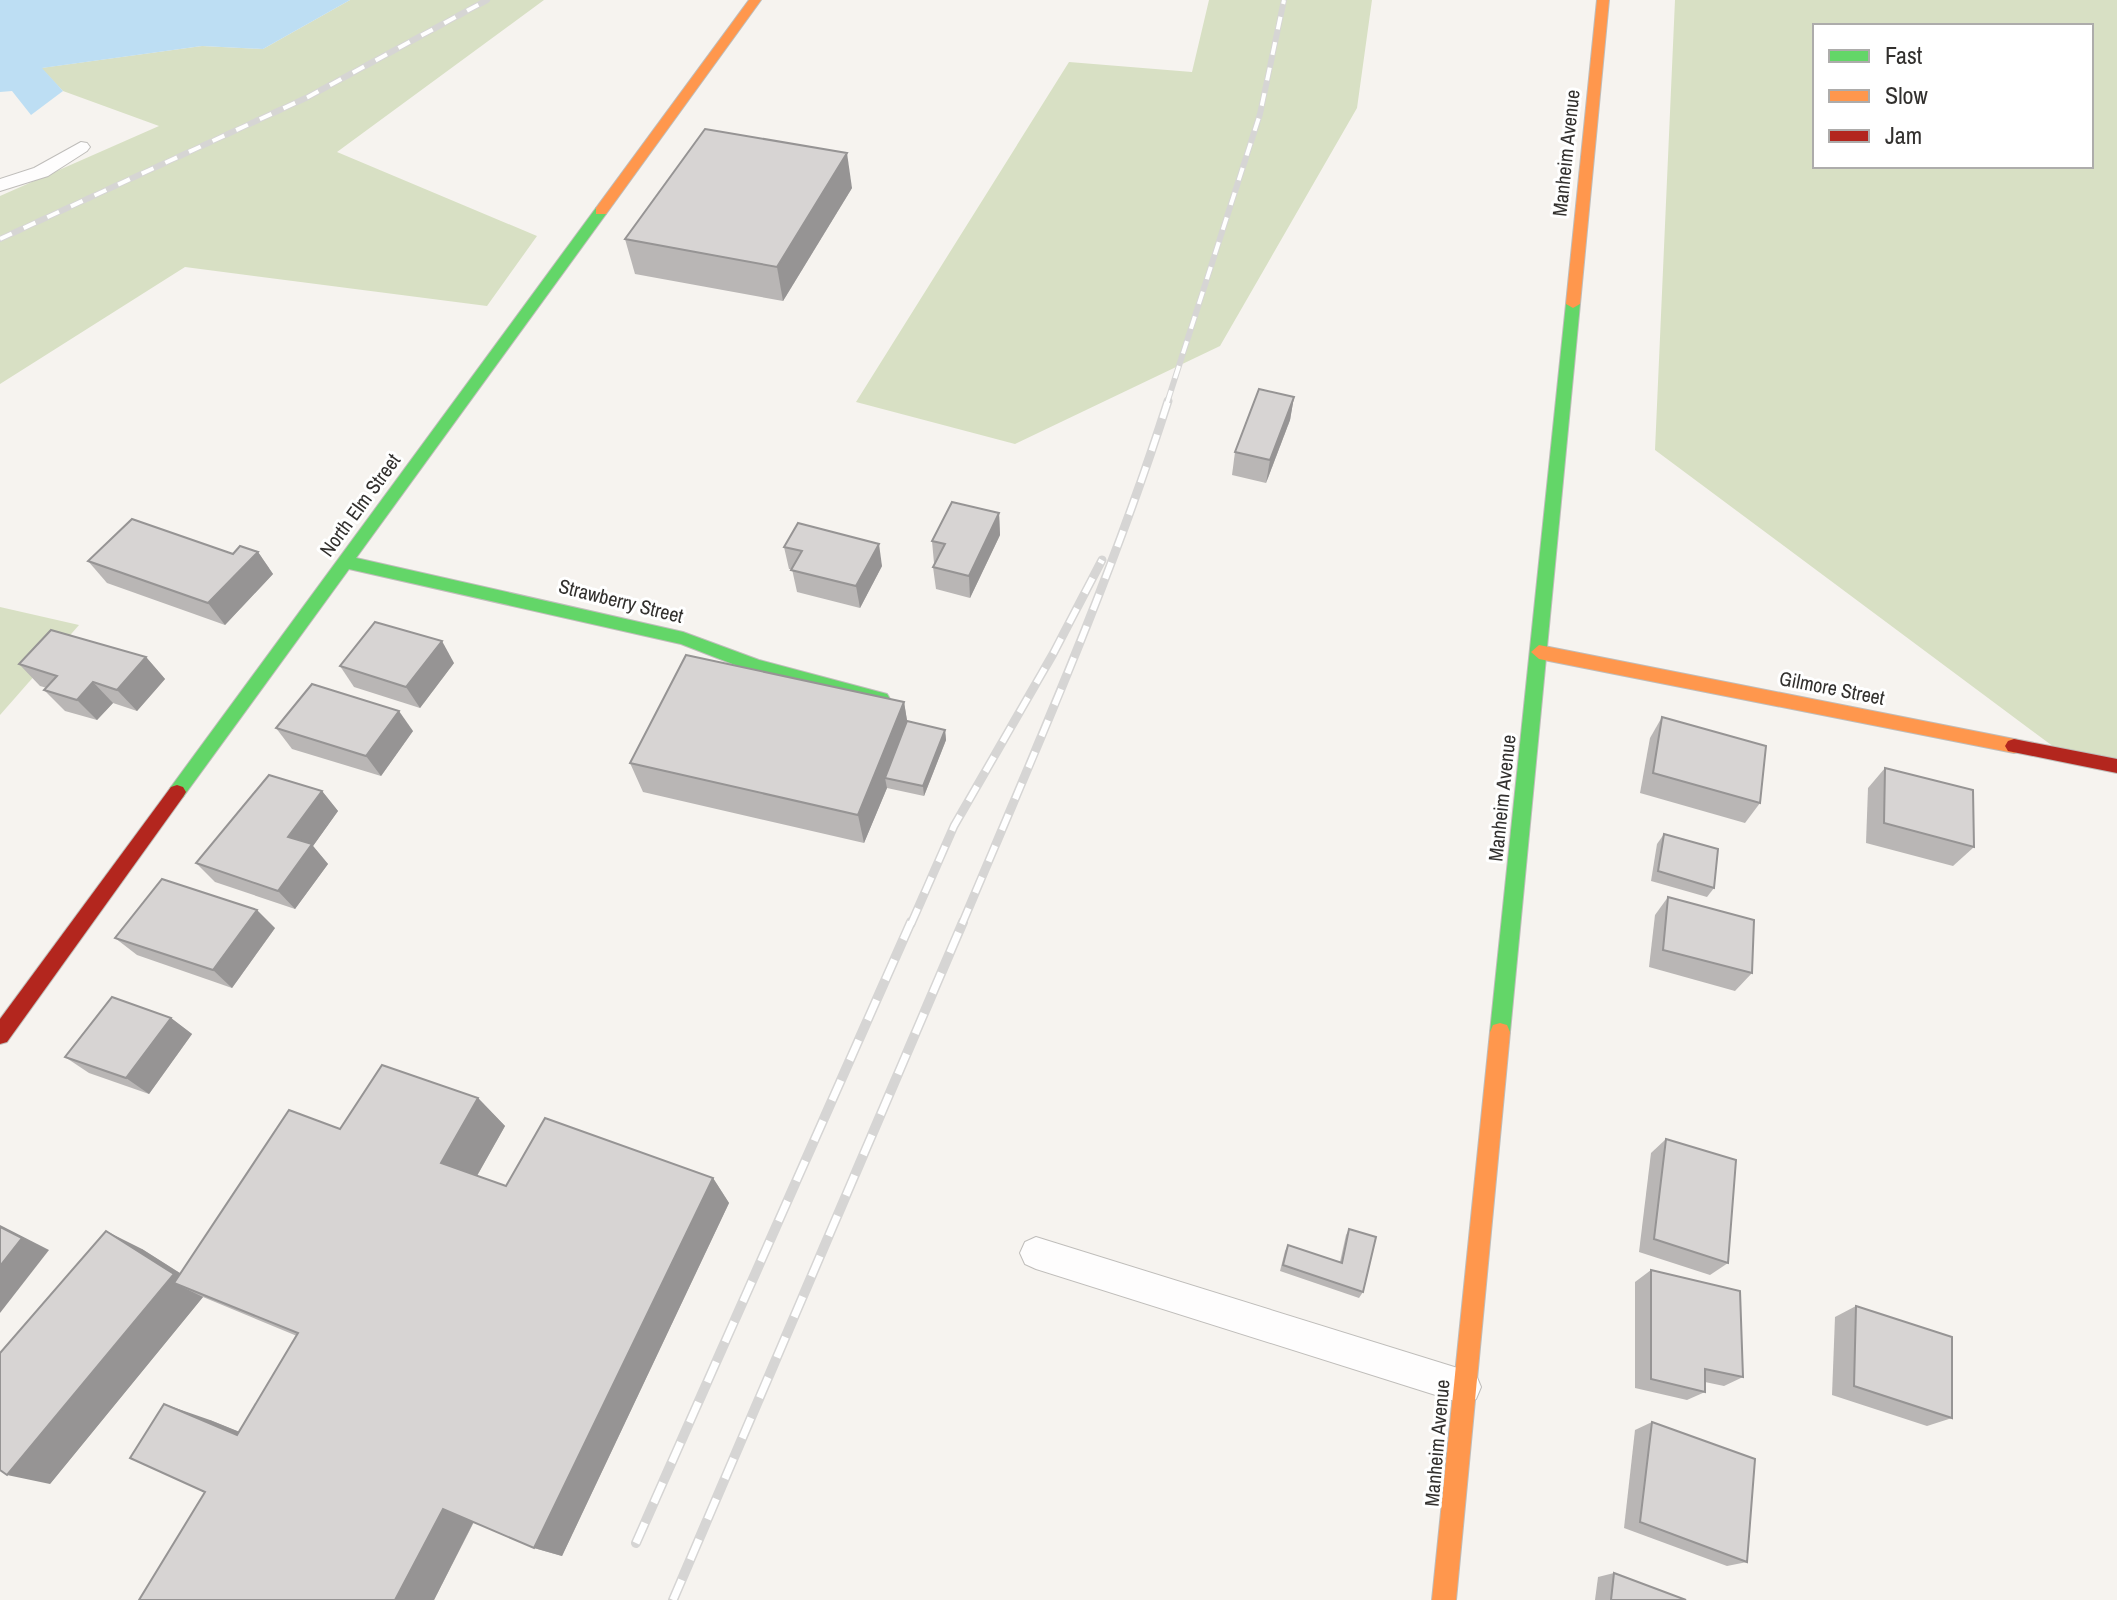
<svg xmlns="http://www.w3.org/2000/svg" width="2117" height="1600" font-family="'Archivo Narrow',sans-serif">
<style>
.green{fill:#d8e0c4;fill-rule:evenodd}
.water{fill:#bddef3}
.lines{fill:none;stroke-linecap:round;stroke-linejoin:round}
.lane-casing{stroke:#bfbdba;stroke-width:2}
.fast-casing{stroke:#bfbdba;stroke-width:2}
.slow-casing{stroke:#bfbdba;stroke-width:2}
.jam-casing{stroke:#bfbdba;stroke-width:2}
.lane{fill:#fefdfd;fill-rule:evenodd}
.fast{fill:#63d668;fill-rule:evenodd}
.slow{fill:#ff974d;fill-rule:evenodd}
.jam{fill:#b3261e;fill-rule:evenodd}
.rail-far2-casing{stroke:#d6d5d4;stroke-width:6}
.rail-far1-casing{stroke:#d6d5d4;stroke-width:9}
.rail-casing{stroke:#d6d5d4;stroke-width:10}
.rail-far2{stroke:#fff;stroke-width:4;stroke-dasharray:13;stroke-linecap:butt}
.rail-far1{stroke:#fff;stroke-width:6;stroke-dasharray:17;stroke-linecap:butt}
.rail{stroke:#fff;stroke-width:7;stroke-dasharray:22;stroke-linecap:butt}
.wall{fill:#b9b6b5}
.shaded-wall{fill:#969494}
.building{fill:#d7d4d3;stroke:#969494;stroke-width:2}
.labels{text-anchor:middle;stroke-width:6;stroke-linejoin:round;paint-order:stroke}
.street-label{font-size:20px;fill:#32302e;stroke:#fff}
</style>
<rect width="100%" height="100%" fill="#f6f3ef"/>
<g class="green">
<path d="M350 0H544L337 152 537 236 487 306 185 267 0 384V196L159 126 63 91 41 68 202 46 263 49Z"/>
<path d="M1209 0H1372L1357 108 1220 346 1015 444 856 402 1069 62 1192 72Z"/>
<path d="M1675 0H2117V761L2058 750 1655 450ZM1815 26H2091V166H1815Z"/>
<path d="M0 607 79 625 0 715Z"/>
</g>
<path class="water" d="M0 0H350L263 49 202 46 42 68 63 91 31 115 12 91 0 92Z"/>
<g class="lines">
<defs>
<g id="lane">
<path d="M81 142 87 143 90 147 87 151 48 176 0 191V179L34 168Z"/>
<path d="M1036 1237 1464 1370 1476 1375 1481 1387 1476 1399 1464 1404 1036 1269 1025 1264 1020 1253 1025 1242Z"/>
</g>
<g id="fast">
<path d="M601 207 606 208V214L356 558 683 632 759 660 887 694 890 699 887 704 881 706 756 673 681 644 349 569 183 797H171L168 792 171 787 596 208Z"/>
<path d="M1573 300 1580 304 1510 1032 1507 1039 1500 1041 1493 1039 1490 1032 1566 304Z"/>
</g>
<g id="slow">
<path d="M749 0H761L606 214H596V208Z"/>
<path d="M1597 0H1609L1580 304 1573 308 1566 304Z"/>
<path d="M1539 645 2014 739 2020 741 2023 746 2020 751 2014 753 1539 659 1531 652Z"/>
<path d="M1500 1023 1507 1025 1510 1032 1456 1600H1432L1490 1032 1493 1025Z"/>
</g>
<g id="jam">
<path d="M2014 739 2117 759V773L2008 751 2005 746 2008 741Z"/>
<path d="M177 785 183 787 186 792 183 797 7 1042 0 1044V1019L171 787Z"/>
</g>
</defs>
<use href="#lane" class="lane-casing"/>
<use href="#fast" class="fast-casing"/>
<use href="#slow" class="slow-casing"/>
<use href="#jam" class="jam-casing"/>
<use href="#lane" class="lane"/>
<use href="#fast" class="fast"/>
<use href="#slow" class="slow"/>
<use href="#jam" class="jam"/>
<defs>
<g id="rail-far2">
<path d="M0 239 308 97 487 0"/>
<path d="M1167 403 1260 114 1284 0"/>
</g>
<g id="rail-far1">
<path d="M911 924 954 826 1053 654 1102 560"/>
<path d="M962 924C1035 751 1111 580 1168 401"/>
</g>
<g id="rail">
<path d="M636 1543 911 922"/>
<path d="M673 1600 963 922"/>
</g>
</defs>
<use href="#rail-far2" class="rail-far2-casing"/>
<use href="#rail-far1" class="rail-far1-casing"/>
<use href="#rail" class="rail-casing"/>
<use href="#rail-far2" class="rail-far2"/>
<use href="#rail-far1" class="rail-far1"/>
<use href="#rail" class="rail"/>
</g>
<g class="wall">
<path d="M852 188 783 301 635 274 625 239Z"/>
<path d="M1294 397 1290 420 1266 483 1232 475 1235 452Z"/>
<path d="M999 513 1000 535 970 598 936 589 933 567 935 563H934L932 541Z"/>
<path d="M784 547 882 566 860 608 797 592 792 569H789Z"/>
<path d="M258 552 273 574 225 625 107 583 88 561Z"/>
<path d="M146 657 165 679 137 711 113 703 97 720 65 711 44 690 47 688 40 686 19 664Z"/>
<path d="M454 663 420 708 354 687 340 666Z"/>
<path d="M904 702 907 721 945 730 946 740 924 796 887 788 864 843 643 792 630 763Z"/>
<path d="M1662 717 1760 803 1745 823 1640 793 1650 738Z"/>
<path d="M276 728 413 731 381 776 292 749Z"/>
<path d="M1885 768 1974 847 1953 866 1866 843 1868 788Z"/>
<path d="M322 791 338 811 313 846 328 864 295 909 215 882 196 863Z"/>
<path d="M1664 834 1714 888 1707 897 1651 881 1657 844Z"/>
<path d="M1668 897 1752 973 1735 991 1649 967 1655 915Z"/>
<path d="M275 928 232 988 137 955 115 938Z"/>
<path d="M171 1018 192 1034 149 1094 89 1073 65 1057Z"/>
<path d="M478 1098 505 1126 477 1176 506 1186 713 1178 729 1203 562 1556 534 1548 474 1522 434 1600H139L205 1492 210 1420 239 1432 297 1336 203 1297 50 1484 142 1249 180 1273 340 1129Z"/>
<path d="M1666 1139 1728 1263 1710 1275 1639 1252 1651 1153Z"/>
<path d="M1349 1229 1363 1292 1359 1298 1280 1271 1285 1251 1288 1245 1340 1262 1346 1235Z"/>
<path d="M1651 1270 1743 1377 1724 1386 1705 1382V1392L1687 1400 1635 1388V1282Z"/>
<path d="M1856 1306 1952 1418 1927 1426 1832 1395 1835 1317Z"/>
<path d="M1652 1422 1747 1562 1727 1566 1624 1528 1635 1430Z"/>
<path d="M1614 1573 1686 1600H1595L1598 1577Z"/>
</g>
<g class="shaded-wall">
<path d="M847 153 852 188 783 301 777 267Z"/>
<path d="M1294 397 1290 420 1266 483 1270 460Z"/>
<path d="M999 513 1000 535 970 598 969 576Z"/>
<path d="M879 544 882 566 860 608 856 586Z"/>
<path d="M258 552 273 574 225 625 208 603Z"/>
<path d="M442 641 454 663 420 708 406 687Z"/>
<path d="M146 657 165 679 137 711 117 690Z"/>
<path d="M93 682 113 703 97 720 77 700Z"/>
<path d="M904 702 909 732 885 778 887 788 864 843 858 815Z"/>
<path d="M399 711 413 731 381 776 366 756Z"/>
<path d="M945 730 946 740 924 796 923 786Z"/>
<path d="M322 791 338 811 313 846 328 864 295 909 278 891 288 837Z"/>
<path d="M257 910 275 928 232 988 213 970Z"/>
<path d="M171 1018 192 1034 149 1094 126 1078Z"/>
<path d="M478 1098 505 1126 470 1188 441 1163Z"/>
<path d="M713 1178 729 1203 562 1556 534 1548Z"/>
<path d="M0 1225 49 1250 0 1313Z"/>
<path d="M106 1231 142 1249 208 1291 174 1283 203 1297 50 1484 7 1475Z"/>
<path d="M164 1404 210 1420 280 1448 237 1435Z"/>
<path d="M443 1509 475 1519 434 1600H395Z"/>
</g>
<g class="building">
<path d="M705 129 847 153 777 267 625 239Z"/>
<path d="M1259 389 1294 397 1270 460 1235 452Z"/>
<path d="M952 502 999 513 969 576 933 567 945 544 932 541Z"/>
<path d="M132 519 233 554 240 546 258 552 208 603 88 561Z"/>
<path d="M798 523 879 544 856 586 791 570 802 551 784 547Z"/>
<path d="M375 622 442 641 406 687 340 666Z"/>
<path d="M51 630 146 657 117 690 93 682 77 700 44 690 57 676 19 664Z"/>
<path d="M686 655 904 702 858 815 630 763Z"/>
<path d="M312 684 399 711 366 756 276 728Z"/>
<path d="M1662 717 1766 746 1760 803 1653 773Z"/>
<path d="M907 721 945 730 923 786 885 778Z"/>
<path d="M1885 768 1973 790 1974 847 1884 823Z"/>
<path d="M269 775 322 791 288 837 312 844 278 891 196 863Z"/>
<path d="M1664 834 1718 849 1714 888 1658 871Z"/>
<path d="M162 879 257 910 213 970 115 938Z"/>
<path d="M1668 897 1754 920 1752 973 1663 950Z"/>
<path d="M112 997 171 1018 126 1078 65 1057Z"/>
<path d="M382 1065 478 1098 441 1163 506 1186 545 1118 713 1178 534 1548 443 1509 395 1600H139L205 1492 130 1458 164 1404 237 1435 298 1333 174 1283 289 1110 340 1129Z"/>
<path d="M1666 1139 1736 1160 1728 1263 1654 1239Z"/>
<path d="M0 1227 22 1238 0 1266Z"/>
<path d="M1349 1229 1376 1237 1363 1292 1283 1265 1288 1245 1342 1263Z"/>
<path d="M106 1231 174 1274 7 1475 0 1470V1353Z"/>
<path d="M1651 1270 1740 1291 1743 1377 1705 1369V1392L1651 1379Z"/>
<path d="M1856 1306 1952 1337V1418L1854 1386Z"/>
<path d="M1652 1422 1755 1459 1747 1562 1640 1522Z"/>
<path d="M1614 1573 1686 1600H1611Z"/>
</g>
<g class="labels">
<g class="street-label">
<text transform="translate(1566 153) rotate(-84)" y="7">Manheim Avenue</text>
<text transform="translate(360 505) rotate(-54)" y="7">North Elm Street</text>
<text transform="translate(621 601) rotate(14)" y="7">Strawberry Street</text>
<text transform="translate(1832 688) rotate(11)" y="7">Gilmore Street</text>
<text transform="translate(1502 798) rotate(-84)" y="7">Manheim Avenue</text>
<text transform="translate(1437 1443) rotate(-85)" y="7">Manheim Avenue</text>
</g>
</g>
<rect x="1813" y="24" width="280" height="144" fill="#ffffff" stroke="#adacab" stroke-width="2"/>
<rect x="1829" y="50" width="40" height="12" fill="#63d668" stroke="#adacab" stroke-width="2"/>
<text x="1885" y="64" font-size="24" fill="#32302e">Fast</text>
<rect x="1829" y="90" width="40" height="12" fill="#ff974d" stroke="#adacab" stroke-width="2"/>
<text x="1885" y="104" font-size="24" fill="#32302e">Slow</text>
<rect x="1829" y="130" width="40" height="12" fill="#b3261e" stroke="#adacab" stroke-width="2"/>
<text x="1885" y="144" font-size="24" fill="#32302e">Jam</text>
</svg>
